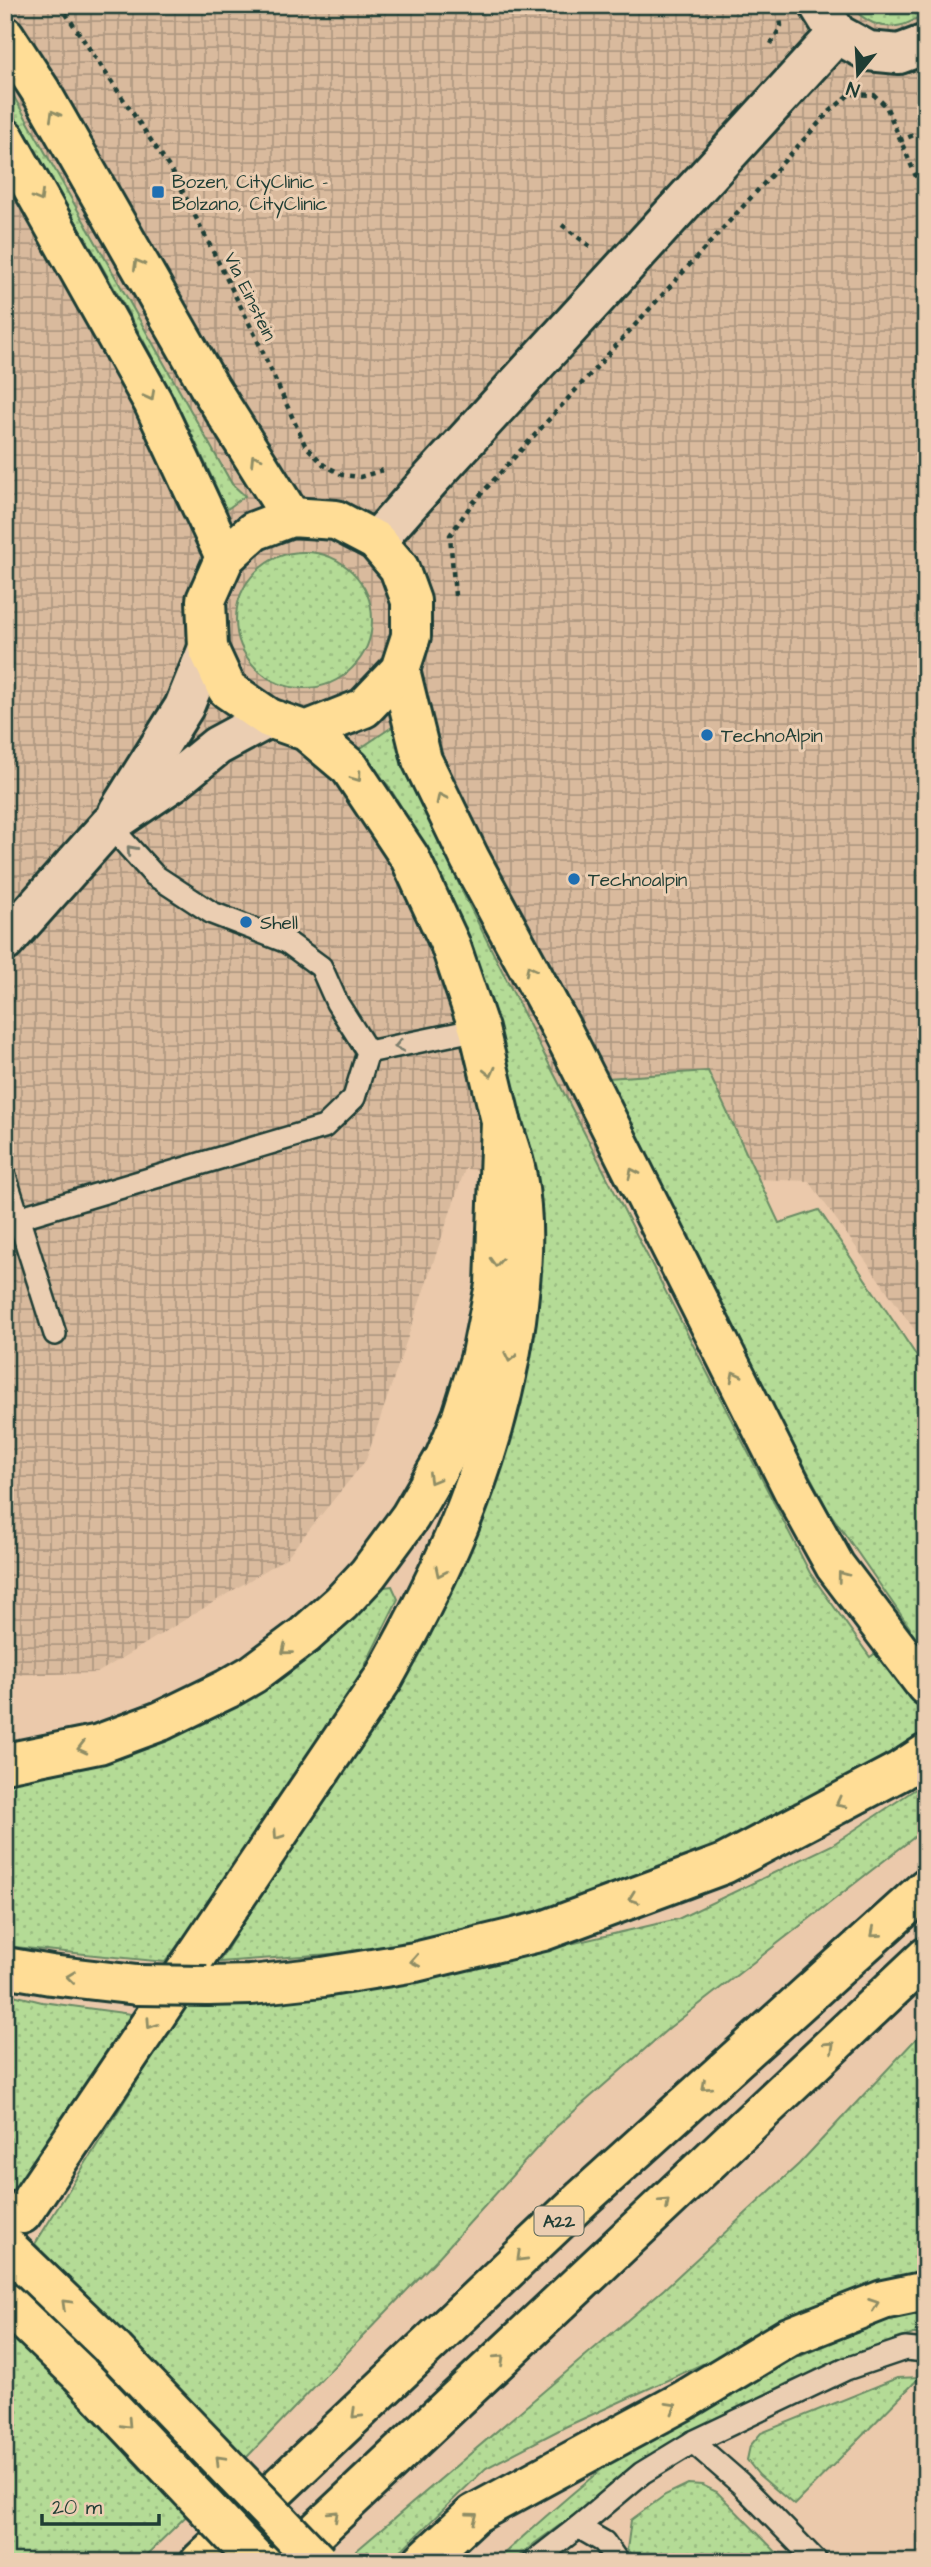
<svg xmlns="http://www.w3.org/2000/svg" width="931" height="2567" font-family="'Architects Daughter',sans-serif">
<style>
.industrial{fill:url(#industrial-grid)}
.grass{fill:url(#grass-dots);stroke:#6a8c65;stroke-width:2}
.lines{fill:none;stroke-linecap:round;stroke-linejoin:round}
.service-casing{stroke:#1f3d34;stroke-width:26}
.minor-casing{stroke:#1f3d34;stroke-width:44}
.primary-casing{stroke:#1f3d34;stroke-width:44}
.motorway-casing{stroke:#1f3d34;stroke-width:44}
.path{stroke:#1f3d34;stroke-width:4.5;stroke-dasharray:5 5;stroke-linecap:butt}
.service{stroke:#ebceb2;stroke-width:21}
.minor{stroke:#ebceb2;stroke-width:38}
.primary{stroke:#ffdd96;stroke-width:38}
.motorway{stroke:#ffdd96;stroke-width:38}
.motorway-bridge-casing{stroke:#1f3d34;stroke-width:44;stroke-linecap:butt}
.motorway-bridge{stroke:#ffdd96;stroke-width:38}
.oneway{stroke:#8f8d65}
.oneway2{stroke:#7b7e6d}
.poi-dot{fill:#1f6fb2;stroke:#ebceb2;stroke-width:2.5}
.labels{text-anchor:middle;stroke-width:6;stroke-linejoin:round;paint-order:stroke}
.shield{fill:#ebceb2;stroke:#5c685a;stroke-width:2}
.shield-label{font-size:18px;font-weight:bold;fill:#1f3d34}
.poi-label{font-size:19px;fill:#1f3d34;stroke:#ebceb2;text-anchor:start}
.street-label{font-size:19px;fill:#1f3d34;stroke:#ebceb2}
</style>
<defs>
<pattern id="industrial-grid" width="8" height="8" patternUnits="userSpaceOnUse" patternTransform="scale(1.75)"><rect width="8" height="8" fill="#d9ba9d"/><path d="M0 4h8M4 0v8" fill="none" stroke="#af9881"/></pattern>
<pattern id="grass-dots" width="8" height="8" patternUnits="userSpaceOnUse" patternTransform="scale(1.75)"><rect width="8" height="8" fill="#b4db96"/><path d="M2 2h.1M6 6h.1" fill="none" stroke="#9abd82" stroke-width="1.8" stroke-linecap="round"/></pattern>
</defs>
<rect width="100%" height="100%" fill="#ebc9ab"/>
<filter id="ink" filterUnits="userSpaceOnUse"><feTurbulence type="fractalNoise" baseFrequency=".0143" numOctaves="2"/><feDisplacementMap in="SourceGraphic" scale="14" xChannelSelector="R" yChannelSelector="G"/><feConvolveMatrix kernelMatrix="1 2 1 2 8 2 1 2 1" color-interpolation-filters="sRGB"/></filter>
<g filter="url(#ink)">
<path class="industrial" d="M5 5H926V1346L809 1181 465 1169 366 1460 286 1558 97 1673 5 1675Z"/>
<g class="grass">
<path d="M850 5H926V11C901 34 872 31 850 5Z"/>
<path d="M5 81 232 484 245 496 226 510C166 367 83 235 5 101Z"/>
<circle cx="304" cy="620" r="68"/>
<path d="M398 723 417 789 463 893 549 1064 810 1573 870 1657 910 1628 828 1510 708 1284 608 1078 708 1071 779 1223 819 1210 926 1370V1736L779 1824 529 1919 359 1952 219 1962 310 1815 449 1563 517 1286 461 928 416 831 388 785 355 752Z"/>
<path d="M392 1586 398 1599 347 1702 225 1884 165 1962 5 1946V1779L204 1720 271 1685 322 1647 377 1588Z"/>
<path d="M926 1782V1828L669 2028 555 2128 436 2260 247 2457 139 2562H5V2327L83 2404 141 2470 197 2408 35 2244 184 2006 411 1981 678 1919 832 1845Z"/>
<path d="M5 1993 42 2002 131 2014 5 2206Z"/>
<path d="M926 2028V2275L831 2305 565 2427 486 2468 389 2562H343L664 2289 799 2164Z"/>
<path d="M926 2308V2334H913L792 2381 687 2434 535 2543 512 2562H494C538 2524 581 2483 629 2449 714 2388 814 2350 910 2311Z"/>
<path d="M920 2377 794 2505 759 2475 747 2460 750 2446 761 2433 897 2378Z"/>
<path d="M688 2484 702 2485 717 2492 786 2562H639L627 2550 631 2520 665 2495Z"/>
</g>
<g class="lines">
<defs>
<g id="service">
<path d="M368 1052 479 1029"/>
<path d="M5 1176 55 1334"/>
<path d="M18 1218 324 1127 354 1098 368 1052 337 1003 321 967 287 942 212 913 154 875 109 825"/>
<path d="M693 2442 740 2483 817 2562"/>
<path d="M578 2527 642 2473 693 2442 846 2369 905 2349 926 2351"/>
<path d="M533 2562 578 2527 604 2542 618 2562"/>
</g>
<g id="minor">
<path d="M819 5 837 34 868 51 899 54 926 44"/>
<path d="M376 541 429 481 837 34"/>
<path d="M118 812 184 707 208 648"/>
<path d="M5 942 109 825 173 782 217 746 269 718"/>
</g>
<g id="primary">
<path d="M5 36 40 90 210 388 291 517"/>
<path d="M5 138 153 402 225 557"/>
<path d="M400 670 422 760 470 859 561 1028 793 1490 835 1566 926 1686"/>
<path d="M5 1763 99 1744 161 1721 227 1689 253 1674 305 1635 341 1603 368 1574 410 1517 445 1457 462 1416 480 1359 495 1285 501 1121 479 1029 450 944 410 858 350 768 306 731 269 718 227 689 208 648 206 600 225 557 254 531 291 517 336 520 376 541 399 568 411 601V636L400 670 364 708 306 731"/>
</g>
<g id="motorway">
<path d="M5 1967 51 1975 137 1985"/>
<path d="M207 1986 251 1985 323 1977 415 1962 543 1931 724 1864 900 1771 926 1754"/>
<path d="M22 2214 384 1677C449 1561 497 1454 516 1320 522 1273 526 1224 517 1177 514 1158 506 1139 501 1121"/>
<path d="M5 2245 115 2351"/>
<path d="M5 2302 80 2374"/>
<path d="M200 2562 583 2198 926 1888"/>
<path d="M284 2562 926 1957"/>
<path d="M422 2562 474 2514 683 2401 789 2337 883 2300 926 2291"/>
</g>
</defs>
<use href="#service" class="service-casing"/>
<use href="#minor" class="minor-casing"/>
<use href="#primary" class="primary-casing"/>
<use href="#motorway" class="motorway-casing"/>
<g class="path">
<path d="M60 5 175 176 255 335 305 445 324 465 343 475 360 477 387 469"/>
<path d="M771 44 781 26 780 17"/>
<path d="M899 141 926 130"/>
<path d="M562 225 591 247"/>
<path d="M455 596 450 535 471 505 828 113 850 94 874 95 886 106 926 200"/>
</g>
<use href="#service" class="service"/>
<use href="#minor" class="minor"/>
<use href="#primary" class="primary"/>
<use href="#motorway" class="motorway"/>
<defs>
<g id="motorway-bridge">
<path d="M137 1985 207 1986"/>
<path d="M115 2351 318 2562"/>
<path d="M80 2374 258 2562"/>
</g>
</defs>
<use href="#motorway-bridge" class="motorway-bridge-casing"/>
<use href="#motorway-bridge" class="motorway-bridge"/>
</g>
<defs><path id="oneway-chevron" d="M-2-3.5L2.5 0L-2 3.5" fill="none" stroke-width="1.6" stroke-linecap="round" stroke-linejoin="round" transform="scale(1.75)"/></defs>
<g class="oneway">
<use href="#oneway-chevron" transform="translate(54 115) rotate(-119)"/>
<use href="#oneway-chevron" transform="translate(39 197) rotate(60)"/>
<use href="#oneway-chevron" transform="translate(138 264) rotate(-120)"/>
<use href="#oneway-chevron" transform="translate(150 396) rotate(62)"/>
<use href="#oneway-chevron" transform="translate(255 459) rotate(-122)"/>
<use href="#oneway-chevron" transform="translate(357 777) rotate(54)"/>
<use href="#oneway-chevron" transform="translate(441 798) rotate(-116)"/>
<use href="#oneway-chevron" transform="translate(530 970) rotate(-118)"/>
<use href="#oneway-chevron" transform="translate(490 1072) rotate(76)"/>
<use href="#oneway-chevron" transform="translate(633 1173) rotate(-116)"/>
<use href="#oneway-chevron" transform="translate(496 1262) rotate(93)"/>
<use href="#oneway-chevron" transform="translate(510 1357) rotate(102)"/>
<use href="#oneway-chevron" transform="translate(735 1376) rotate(-117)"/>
<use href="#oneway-chevron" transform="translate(433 1479) rotate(120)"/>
<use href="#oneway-chevron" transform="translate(440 1572) rotate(116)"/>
<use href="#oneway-chevron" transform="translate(842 1576) rotate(-127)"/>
<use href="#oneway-chevron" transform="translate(286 1650) rotate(141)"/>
<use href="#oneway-chevron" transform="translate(82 1748) rotate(166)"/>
<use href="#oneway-chevron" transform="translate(840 1803) rotate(152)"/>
<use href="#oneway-chevron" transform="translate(278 1835) rotate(124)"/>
<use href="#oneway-chevron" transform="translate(633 1898) rotate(160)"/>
<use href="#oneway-chevron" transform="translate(875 1933) rotate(139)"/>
<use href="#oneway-chevron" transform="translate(415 1961) rotate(169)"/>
<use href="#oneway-chevron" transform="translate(71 1977) rotate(-173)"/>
<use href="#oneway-chevron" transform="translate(151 2024) rotate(124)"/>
<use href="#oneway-chevron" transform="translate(830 2046) rotate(-43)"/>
<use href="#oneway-chevron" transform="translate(706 2086) rotate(138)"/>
<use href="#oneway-chevron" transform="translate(665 2203) rotate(-43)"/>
<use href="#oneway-chevron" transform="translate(521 2257) rotate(136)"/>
<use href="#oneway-chevron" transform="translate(66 2304) rotate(-136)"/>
<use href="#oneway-chevron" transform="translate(874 2304) rotate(-20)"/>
<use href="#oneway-chevron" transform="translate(500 2359) rotate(-43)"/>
<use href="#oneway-chevron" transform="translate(672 2407) rotate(-29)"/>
<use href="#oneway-chevron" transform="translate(356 2414) rotate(136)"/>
<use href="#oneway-chevron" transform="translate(127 2424) rotate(47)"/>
<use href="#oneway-chevron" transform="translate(220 2460) rotate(-134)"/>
<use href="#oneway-chevron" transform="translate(334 2515) rotate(-43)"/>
<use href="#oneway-chevron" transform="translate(473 2517) rotate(-37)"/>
</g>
<g class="oneway2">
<use href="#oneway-chevron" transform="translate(131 850) rotate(-132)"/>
<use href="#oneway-chevron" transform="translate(399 1046) rotate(168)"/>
</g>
</g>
<g class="poi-dot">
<rect x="151" y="185" width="14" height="14" rx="3.5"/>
<circle cx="707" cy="735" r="7"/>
<circle cx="574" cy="879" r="7"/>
<circle cx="246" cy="922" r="7"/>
</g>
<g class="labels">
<rect class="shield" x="534.5" y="2206.5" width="49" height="29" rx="5"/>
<g class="shield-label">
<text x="559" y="2227">A22</text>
</g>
<g class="poi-label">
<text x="172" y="188">Bozen, CityClinic -<tspan x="172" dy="22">Bolzano, CityClinic</tspan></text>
<text x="721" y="742">TechnoAlpin</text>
<text x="588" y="886">Technoalpin</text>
<text x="260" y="929">Shell</text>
</g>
<g class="street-label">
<text transform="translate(251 296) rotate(64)" y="7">Via Einstein</text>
</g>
</g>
<rect width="931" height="2567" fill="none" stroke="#ebceb2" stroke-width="28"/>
<rect x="14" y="14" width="903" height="2539" fill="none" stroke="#1f3d34" stroke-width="2.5" filter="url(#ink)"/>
<g transform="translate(858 74) rotate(198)" stroke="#ebceb2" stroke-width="5" paint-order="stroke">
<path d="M0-5L12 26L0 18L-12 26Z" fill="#1f3d34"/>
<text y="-10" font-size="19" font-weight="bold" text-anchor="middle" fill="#1f3d34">N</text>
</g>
<path d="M42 2514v10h117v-10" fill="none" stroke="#1f3d34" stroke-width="3.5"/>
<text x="52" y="2514" font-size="21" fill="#1f3d34" stroke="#ebceb2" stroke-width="5" paint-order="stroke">20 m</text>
</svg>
